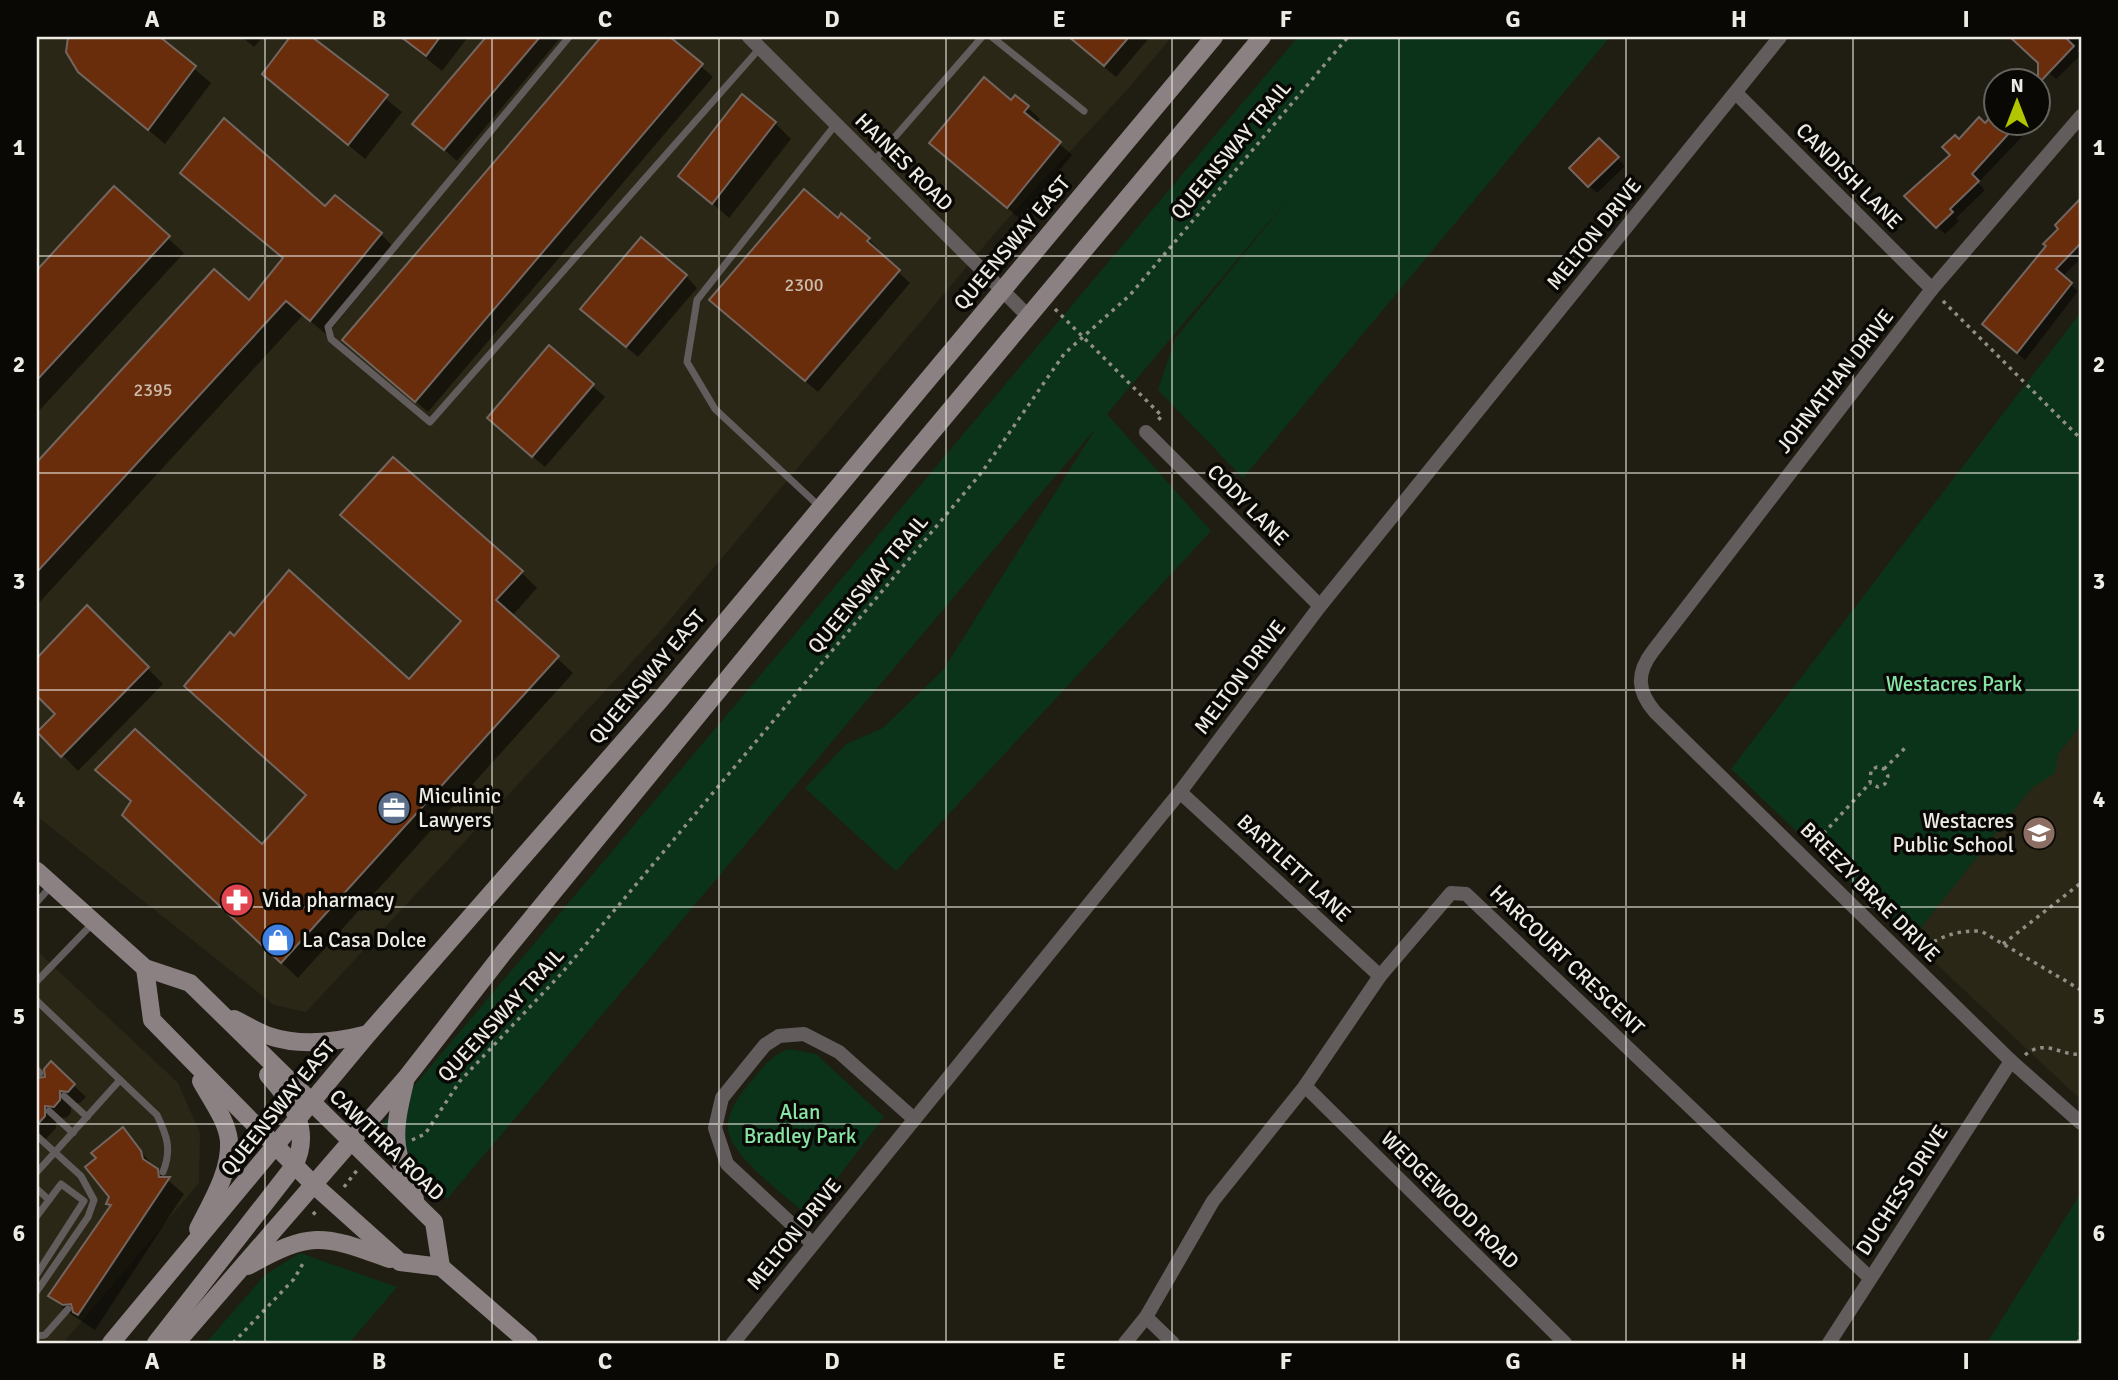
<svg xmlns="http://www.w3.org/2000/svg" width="2118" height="1380" font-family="Signika,sans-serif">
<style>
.built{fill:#2b2716}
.green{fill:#0a331a}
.shadow{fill:#0007}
.building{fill:#692d0c;stroke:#73655f;stroke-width:2}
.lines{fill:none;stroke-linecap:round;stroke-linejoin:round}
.path{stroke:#908e85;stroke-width:3.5;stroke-dasharray:3.5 5;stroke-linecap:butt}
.service{stroke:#635c5d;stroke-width:7}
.minor{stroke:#635c5d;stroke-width:14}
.secondary{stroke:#8b8082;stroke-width:18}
.grid{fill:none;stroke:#edebe4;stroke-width:2;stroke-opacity:0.55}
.labels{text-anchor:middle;stroke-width:7;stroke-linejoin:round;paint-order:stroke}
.number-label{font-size:18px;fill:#ccbcae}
.street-label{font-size:21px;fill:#edebe4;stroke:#090804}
.park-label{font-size:21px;fill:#87e4a5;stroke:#090804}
.poi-label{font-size:21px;fill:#edebe4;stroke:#090804;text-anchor:start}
.neatline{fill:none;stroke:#edebe4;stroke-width:2.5}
.grid-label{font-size:23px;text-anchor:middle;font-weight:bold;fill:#edebe4}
</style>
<rect width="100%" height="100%" fill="#201e13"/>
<g class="built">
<path d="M37 37H1172L1125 92 1001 226 658 634 306 1012 274 1005 37 816Z"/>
<path d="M2081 725V1100L1911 940Z"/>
<path d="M37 951 178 1083 200 1133 199 1183 63 1343H37Z"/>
</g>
<g class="green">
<path d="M1298 37H1610L1243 478 1158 390 1175 339 1290 197 1107 414 1211 531 896 871 805 788 846 744 883 728 943 670 1096 428 447 1199 383 1123Z"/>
<path d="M2081 312V725L2058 754 2055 773 2031 789 1911 940 1731 769Z"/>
<path d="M788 1049 816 1054 884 1117 808 1216C786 1196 737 1161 729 1134 724 1118 738 1097 748 1085 760 1071 770 1056 788 1049Z"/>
<path d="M2081 1193V1343H1987Z"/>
<path d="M300 1253 397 1287 349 1343H206L265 1275Z"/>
</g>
<g class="shadow">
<path d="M70 37H157L211 83 165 144 79 71 68 52Z"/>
<path d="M242 37H263L254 47Z"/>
<path d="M293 37H309L402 112 365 159 264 74Z"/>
<path d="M400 37H468L442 71Z"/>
<path d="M488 37H561L457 161 415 124Z"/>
<path d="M603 37H668L713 77 428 412 344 340Z"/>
<path d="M1069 37H1150L1116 77Z"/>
<path d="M2022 37H2029L2034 42 2040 37H2081V47L2077 51 2081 55 2056 79 2017 41Z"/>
<path d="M2038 96 2050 108 2038 121Z"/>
<path d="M1016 97 1040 119 1036 123 1072 155 1019 218 931 143 1011 102Z"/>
<path d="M1996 115V122H2036L1978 183 1985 190 1956 218 1959 221 1945 234 1906 196 1952 155 1959 141 1985 125Z"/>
<path d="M775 123 791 139 729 218 681 176Z"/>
<path d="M1599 140 1625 166 1597 193 1571 168Z"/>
<path d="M182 173 325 209 381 234 396 250 327 335 303 315 37 605V465L214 271 249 302 284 260Z"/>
<path d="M114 189 184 253 37 413V272Z"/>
<path d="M2081 201V258L2062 277 2078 291 2025 360 1992 331 2061 229 2057 225Z"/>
<path d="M838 220 869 239 880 251 878 253 910 283 818 392 723 312Z"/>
<path d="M686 276 697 288 638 357 594 320Z"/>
<path d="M549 348 605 397 545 467 501 430Z"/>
<path d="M521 572 537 588 512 616 573 673 298 978 140 831 132 802 97 770 262 847 308 796 235 639 409 681Z"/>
<path d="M87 608 163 684 78 771 40 732 57 715 37 694V661Z"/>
<path d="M51 1064 86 1097 80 1103H71V1113L66 1118 56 1117V1128L37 1148V1079L47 1078Z"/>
<path d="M123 1129 157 1171 184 1194 95 1330 66 1311 51 1295 111 1207 108 1204 111 1197 98 1159Z"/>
</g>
<g class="building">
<path d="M68 37H160L196 66 148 130 78 72 66 52Z"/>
<path d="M290 37H312L388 95 348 145 262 74Z"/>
<path d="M401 37H440L426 56Z"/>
<path d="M486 37H540L444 150 412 124Z"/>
<path d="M601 37H670L703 64 415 402 342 340Z"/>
<path d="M1069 37H1129L1104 66Z"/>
<path d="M2010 37H2065L2074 46 2038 84V63Z"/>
<path d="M984 77 1011 100 1015 95 1029 106 1024 112 1061 142 1007 208 929 143Z"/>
<path d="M742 94 776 122 712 204 678 176Z"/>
<path d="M1993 114 1996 122H2002L2011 131 1972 174 1979 181 1950 209 1953 212 1936 228 1904 196 1950 155 1942 147 1955 135 1959 139 1979 117 1985 123Z"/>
<path d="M224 118 325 206 335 195 382 233 310 321 286 301 37 572V462L214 269 249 300 283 258 180 173Z"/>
<path d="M1599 138 1619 157 1588 187 1569 168Z"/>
<path d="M114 186 170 236 37 380V270Z"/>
<path d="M804 189 838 218 841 213 870 238 867 241 900 270 805 381 709 300Z"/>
<path d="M2081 198V243L2056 269 2072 283 2017 353 1982 324 2046 246 2043 244 2058 229 2055 225Z"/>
<path d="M641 237 687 275 626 347 580 309Z"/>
<path d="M549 345 594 384 532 457 487 418Z"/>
<path d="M393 457 523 571 496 600 559 656 281 963 122 815 131 801 95 770 135 729 262 844 306 795 184 686 230 632 234 636 289 570 409 679 461 621 340 515Z"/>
<path d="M87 605 149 667 61 757 37 732 55 714 37 696V658Z"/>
<path d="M51 1061 75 1084 68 1092 60 1091V1100L54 1107 45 1106V1116L37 1125V1078L45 1077 44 1069Z"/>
<path d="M123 1127 141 1151 143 1159 158 1169 159 1177H170L78 1315 73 1312 71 1304 63 1305 48 1296 111 1205 106 1204 109 1197 85 1167 96 1158 91 1153Z"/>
</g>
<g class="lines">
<g class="path">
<path d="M1943 301 2081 439"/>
<path d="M1055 309 1162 416 1156 422"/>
<path d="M1884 769 1907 746"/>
<path d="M1812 846 1870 783 1871 770 1877 767 1884 769 1888 776 1885 784 1878 787 1870 783"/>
<path d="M2003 944 2081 883"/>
<path d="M1919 950C1940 937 1956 930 1981 931L2081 990"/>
<path d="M2025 1055C2046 1038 2059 1056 2081 1054"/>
<path d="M306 1059 310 1070"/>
<path d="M412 1140 425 1134 460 1081 561 974 982 472 1064 354 1130 295 1348 37"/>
<path d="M344 1187 358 1169"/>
<path d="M313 1212 319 1218"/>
<path d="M233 1343 294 1279 305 1260"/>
<path d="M2078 1343 2081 1332"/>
</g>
<g class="service">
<path d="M569 37 328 327 331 339 430 422 760 48"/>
<path d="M992 37 1084 111"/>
<path d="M874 161 982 37"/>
<path d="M820 507 715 409 687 362 697 300 836 124"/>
<path d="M37 902 52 885"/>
<path d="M37 981 94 922"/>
<path d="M37 1001 157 1115C167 1136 172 1149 163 1172"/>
<path d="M37 1070 40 1073"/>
<path d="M64 1096 87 1117"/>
<path d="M49 1111 73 1133"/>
<path d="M37 1136 81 1176 94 1200 88 1217 37 1291"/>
<path d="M37 1172 120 1080"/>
<path d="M37 1189 49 1200"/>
<path d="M37 1216 61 1184 84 1201 37 1274"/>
<path d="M37 1336 45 1335 68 1309"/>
</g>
<g class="minor">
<path d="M749 37 1029 317"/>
<path d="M1736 93 1932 289"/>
<path d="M2081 116 1932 289 1653 651C1636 673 1637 691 1655 712L2011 1061 2081 1123"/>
<path d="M1146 432 1320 606"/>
<path d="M1180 792 1380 976"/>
<path d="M1305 1086 1565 1343"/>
<path d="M813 1244 727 1164 715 1128 722 1098 765 1045 779 1036 804 1034 839 1052 913 1118"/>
<path d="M1146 1317 1173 1343"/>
<path d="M733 1343 1180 792 1320 606 1780 37"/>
<path d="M1125 1343 1146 1317 1213 1201 1305 1086 1380 976 1451 893 1466 894 1870 1278"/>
<path d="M1829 1343 2011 1061"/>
</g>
<g class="secondary">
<path d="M37 871 145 968 190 983 434 1222 441 1267"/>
<path d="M145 968 152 1020 313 1184 400 1262 441 1267 529 1343"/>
<path d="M234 1019C245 1024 257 1032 269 1036 301 1047 337 1042 368 1034"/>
<path d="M405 1082C392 1136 392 1147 415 1199"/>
<path d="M198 1229C211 1203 231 1171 229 1141 227 1120 210 1098 201 1081"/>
<path d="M248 1266C313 1230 322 1235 390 1259"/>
<path d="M111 1343 368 1034 661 699 1214 37"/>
<path d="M156 1343 294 1166C312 1130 293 1103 268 1075"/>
<path d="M176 1343 406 1078 504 952 839 543 1262 37"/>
</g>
</g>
<path class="grid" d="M265 37V1343M492 37V1343M719 37V1343M946 37V1343M1172 37V1343M1399 37V1343M1626 37V1343M1853 37V1343M37 256H2081M37 473H2081M37 690H2081M37 907H2081M37 1124H2081"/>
<defs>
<symbol id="office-disc" viewBox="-11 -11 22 22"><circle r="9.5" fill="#5c6f8a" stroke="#090804"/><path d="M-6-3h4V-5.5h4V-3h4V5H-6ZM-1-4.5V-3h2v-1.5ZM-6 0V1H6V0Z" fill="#fff"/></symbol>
<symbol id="school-disc" viewBox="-11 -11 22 22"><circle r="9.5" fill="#8d6e63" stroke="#090804"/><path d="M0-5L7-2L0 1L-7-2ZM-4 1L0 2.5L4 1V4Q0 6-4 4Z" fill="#fff"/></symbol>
<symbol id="pharmacy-disc" viewBox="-11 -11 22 22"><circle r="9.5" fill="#e0444e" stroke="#090804"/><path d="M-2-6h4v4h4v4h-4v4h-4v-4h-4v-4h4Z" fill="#fff"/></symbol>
<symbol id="shop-disc" viewBox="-11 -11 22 22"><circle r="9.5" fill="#3f7fe0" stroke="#090804"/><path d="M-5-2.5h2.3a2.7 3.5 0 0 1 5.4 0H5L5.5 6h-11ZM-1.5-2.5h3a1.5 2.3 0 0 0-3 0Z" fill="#fff"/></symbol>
</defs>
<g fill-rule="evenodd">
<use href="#office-disc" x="375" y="789" width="38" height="38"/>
<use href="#school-disc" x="2020" y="814" width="38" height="38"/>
<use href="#pharmacy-disc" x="218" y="881" width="38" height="38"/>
<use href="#shop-disc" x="259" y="921" width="38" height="38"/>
</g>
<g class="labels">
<g class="number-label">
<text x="804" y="291">2300</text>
<text x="153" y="396">2395</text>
</g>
<g class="street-label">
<text transform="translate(1231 150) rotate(-50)" y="7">QUEENSWAY TRAIL</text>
<text transform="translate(904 162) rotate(45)" y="7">HAINES ROAD</text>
<text transform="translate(1849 176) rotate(45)" y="7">CANDISH LANE</text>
<text transform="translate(1594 234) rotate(-51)" y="7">MELTON DRIVE</text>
<text transform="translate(1012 243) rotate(-50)" y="7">QUEENSWAY EAST</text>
<text transform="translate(1835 381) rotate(-52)" y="7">JOHNATHAN DRIVE</text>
<text transform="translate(1248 505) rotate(45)" y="7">CODY LANE</text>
<text transform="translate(868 584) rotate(-50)" y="7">QUEENSWAY TRAIL</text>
<text transform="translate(647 677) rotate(-50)" y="7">QUEENSWAY EAST</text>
<text transform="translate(1240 677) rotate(-53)" y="7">MELTON DRIVE</text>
<text transform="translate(1294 868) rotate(43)" y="7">BARTLETT LANE</text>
<text transform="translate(1870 892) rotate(45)" y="7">BREEZY BRAE DRIVE</text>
<text transform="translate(1567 960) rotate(44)" y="7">HARCOURT CRESCENT</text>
<text transform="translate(501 1015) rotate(-47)" y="7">QUEENSWAY TRAIL</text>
<text transform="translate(278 1108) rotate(-51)" y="7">QUEENSWAY EAST</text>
<text transform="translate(387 1145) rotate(44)" y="7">CAWTHRA ROAD</text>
<text transform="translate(1902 1190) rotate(-57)" y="7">DUCHESS DRIVE</text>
<text transform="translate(1450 1200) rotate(45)" y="7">WEDGEWOOD ROAD</text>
<text transform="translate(794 1234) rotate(-51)" y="7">MELTON DRIVE</text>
</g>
<g class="park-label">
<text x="1954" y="691">Westacres Park</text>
<text x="800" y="1119">Alan<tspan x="800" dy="24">Bradley Park</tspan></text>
</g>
<g class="poi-label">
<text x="418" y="803">Miculinic<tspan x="418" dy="24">Lawyers</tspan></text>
<text x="2014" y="828" text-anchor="end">Westacres<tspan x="2014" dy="24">Public School</tspan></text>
<text x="262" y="907">Vida pharmacy</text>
<text x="302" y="947">La Casa Dolce</text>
</g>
</g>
<rect width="2118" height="1380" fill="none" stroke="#090804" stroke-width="77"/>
<g transform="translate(2017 102)"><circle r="33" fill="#090804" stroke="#64635e" stroke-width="2"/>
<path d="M0-5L12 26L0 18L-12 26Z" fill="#b1c500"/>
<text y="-10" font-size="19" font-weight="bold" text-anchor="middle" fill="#edebe4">N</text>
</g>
<rect x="38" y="38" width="2042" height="1304" class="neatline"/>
<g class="grid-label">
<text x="152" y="27">A</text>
<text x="379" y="27">B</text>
<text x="605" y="27">C</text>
<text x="832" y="27">D</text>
<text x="1059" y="27">E</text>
<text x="1286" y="27">F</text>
<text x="1513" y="27">G</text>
<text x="1739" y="27">H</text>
<text x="1966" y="27">I</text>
<text x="19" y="155">1</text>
<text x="2099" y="155">1</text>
<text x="19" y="372">2</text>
<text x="2099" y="372">2</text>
<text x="19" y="589">3</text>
<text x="2099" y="589">3</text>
<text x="19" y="807">4</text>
<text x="2099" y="807">4</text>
<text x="19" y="1024">5</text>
<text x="2099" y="1024">5</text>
<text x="19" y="1241">6</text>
<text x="2099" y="1241">6</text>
<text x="152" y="1369">A</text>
<text x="379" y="1369">B</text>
<text x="605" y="1369">C</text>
<text x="832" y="1369">D</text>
<text x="1059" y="1369">E</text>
<text x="1286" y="1369">F</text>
<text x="1513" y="1369">G</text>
<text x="1739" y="1369">H</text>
<text x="1966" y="1369">I</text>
</g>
</svg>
